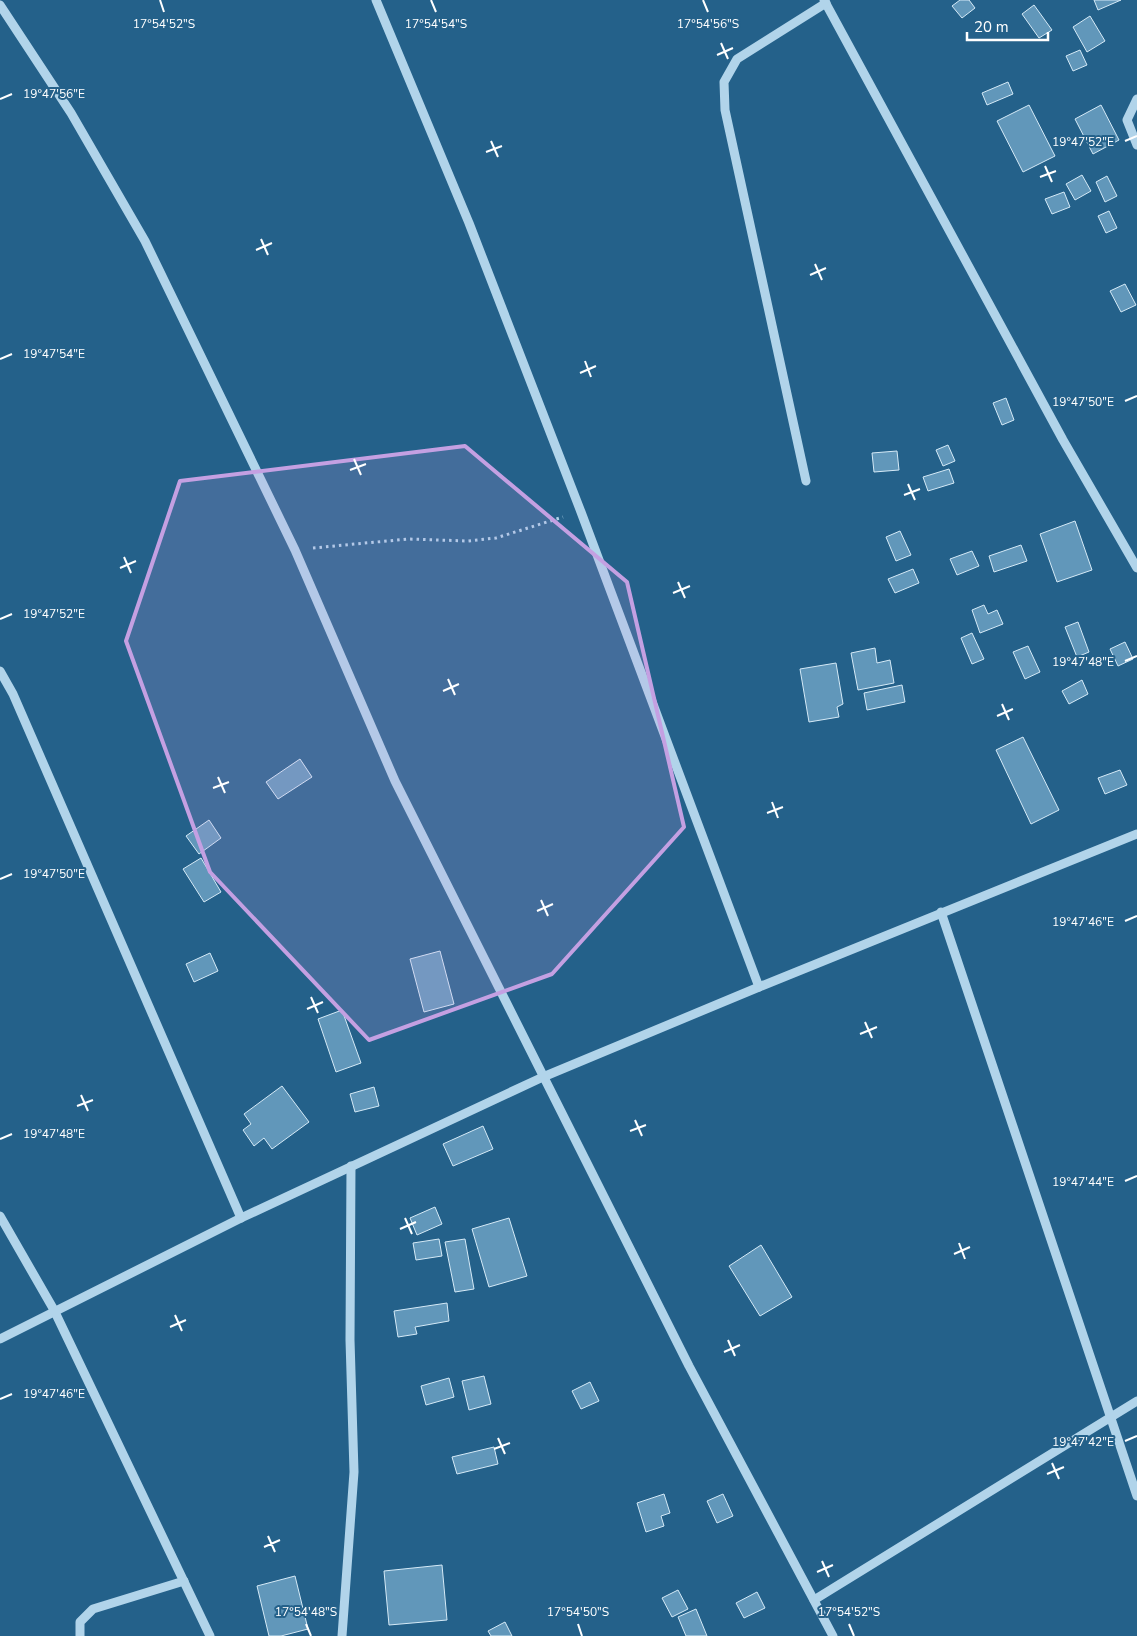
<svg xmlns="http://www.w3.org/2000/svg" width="1137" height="1636" font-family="'Nunito Sans',sans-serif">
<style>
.building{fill:#6197ba;stroke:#d5eaf7}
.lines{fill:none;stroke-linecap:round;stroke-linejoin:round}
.path{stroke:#b1d4ea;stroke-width:3;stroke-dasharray:2.5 4;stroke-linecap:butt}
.minor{stroke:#b1d4ea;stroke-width:9}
.marked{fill:#c4a0e2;fill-opacity:0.2;stroke:#c4a0e2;stroke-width:4;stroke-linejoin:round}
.ticks{fill:none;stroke:#fff;stroke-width:2}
.ticks-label{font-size:12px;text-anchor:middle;fill:#fff;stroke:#24618a;stroke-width:4;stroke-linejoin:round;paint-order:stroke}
</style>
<rect width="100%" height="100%" fill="#24618a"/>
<g class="building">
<path d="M960 0H969L975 8 962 18 952 6Z"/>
<path d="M1094 0H1121L1098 10Z"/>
<path d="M1034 5 1052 30 1039 38 1022 14Z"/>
<path d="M1090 16 1105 41 1087 52 1073 27Z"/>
<path d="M1080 50 1087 65 1073 71 1066 56Z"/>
<path d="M1008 82 1013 94 987 105 982 93Z"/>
<path d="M1029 105 1055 156 1023 172 997 121Z"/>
<path d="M1101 105 1119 140 1093 154 1075 119Z"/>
<path d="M1082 175 1091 191 1075 200 1066 184Z"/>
<path d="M1107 176 1117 196 1105 202 1096 182Z"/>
<path d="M1064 192 1070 207 1052 214 1045 199Z"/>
<path d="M1109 211 1117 228 1106 233 1098 216Z"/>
<path d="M1125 284 1136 305 1121 312 1110 291Z"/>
<path d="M1006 398 1014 420 1002 425 993 403Z"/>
<path d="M948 445 955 461 943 466 936 450Z"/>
<path d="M897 451 899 470 874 472 872 453Z"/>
<path d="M949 469 954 483 928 491 923 477Z"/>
<path d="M1075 521 1092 570 1057 582 1040 534Z"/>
<path d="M900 531 911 555 896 561 886 537Z"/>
<path d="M1021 545 1027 561 994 572 989 556Z"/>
<path d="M972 551 979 566 957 575 950 559Z"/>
<path d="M913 569 919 583 895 593 888 579Z"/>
<path d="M984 605 988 614 997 610 1003 624 980 633 972 610Z"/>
<path d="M1078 622 1089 652 1077 657 1065 627Z"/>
<path d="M972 633 984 659 972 664 961 638Z"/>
<path d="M1125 642 1133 659 1118 666 1110 649Z"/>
<path d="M1028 646 1040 672 1025 679 1013 652Z"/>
<path d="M875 648 877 663 890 660 894 683 858 690 851 653Z"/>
<path d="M836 663 843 704 837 707 839 717 809 722 800 669Z"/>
<path d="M1082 680 1088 694 1069 704 1062 691Z"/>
<path d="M902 685 905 702 867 710 864 693Z"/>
<path d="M1023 737 1059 810 1031 824 996 750Z"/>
<path d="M300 759 312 777 278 799 266 782Z"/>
<path d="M1120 770 1127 785 1105 794 1098 778Z"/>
<path d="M209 820 221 838 199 854 186 836Z"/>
<path d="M201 858 221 892 204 902 183 869Z"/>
<path d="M440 951 454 1004 424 1012 410 959Z"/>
<path d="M210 953 218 971 194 982 186 964Z"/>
<path d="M342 1010 361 1063 336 1072 318 1019Z"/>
<path d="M282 1086 309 1122 272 1149 264 1138 254 1146 243 1130 251 1124 244 1114Z"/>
<path d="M374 1087 379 1106 355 1112 350 1094Z"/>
<path d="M483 1126 493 1149 453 1166 443 1144Z"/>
<path d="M435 1207 442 1224 417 1235 410 1218Z"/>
<path d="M509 1218 527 1276 489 1287 472 1229Z"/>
<path d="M439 1239 442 1256 416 1260 413 1243Z"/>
<path d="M465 1239 474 1289 455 1292 445 1242Z"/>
<path d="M761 1245 792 1297 760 1316 729 1266Z"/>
<path d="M447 1303 449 1321 415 1327 417 1334 398 1337 394 1311Z"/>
<path d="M484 1376 491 1404 469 1410 462 1381Z"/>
<path d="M449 1378 454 1397 426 1405 421 1386Z"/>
<path d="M590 1382 599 1401 581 1409 572 1391Z"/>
<path d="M494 1447 498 1464 457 1474 452 1457Z"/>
<path d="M664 1494 670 1513 661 1516 664 1526 646 1532 637 1503Z"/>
<path d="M723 1494 733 1516 717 1523 707 1501Z"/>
<path d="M442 1565 447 1620 389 1625 384 1571Z"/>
<path d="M295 1576 308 1629 281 1636H269L257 1586Z"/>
<path d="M678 1590 688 1609 672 1617 662 1598Z"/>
<path d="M757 1592 765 1608 744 1618 736 1603Z"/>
<path d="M696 1609 707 1636H686L678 1617Z"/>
<path d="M505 1622 512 1636H491L488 1631Z"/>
</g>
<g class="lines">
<path class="path" d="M313 548 408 539 468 541 496 538 563 517"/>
<g class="minor">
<path d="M376 0 469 223 581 512 759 987"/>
<path d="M824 0 1063 440 1137 568"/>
<path d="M0 5 71 113 145 241 295 550 395 781 689 1366 833 1636"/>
<path d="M1137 99 1127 120 1137 145"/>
<path d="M806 481 725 110 724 82 737 59 826 3"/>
<path d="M0 671 13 694 241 1218"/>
<path d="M941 912 1137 1496"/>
<path d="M0 1216 54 1310 210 1636"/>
<path d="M0 1339 241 1218 543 1077 759 987 1137 834"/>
<path d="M814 1600 1137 1401"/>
<path d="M80 1636V1622L93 1609 184 1581"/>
<path d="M342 1636 354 1472 350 1340 351 1166"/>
</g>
</g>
<path class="marked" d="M465 446 627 582 684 827 552 974 369 1040 210 872 126 641 180 481Z"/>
<path class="ticks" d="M160 0 164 12M431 0 436 12M703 0 708 12M721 43 728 59M717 55 733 48M0 99 12 94M491 141 498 157M1125 141 1137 136M486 152 502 146M1045 166 1052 182M1040 177 1056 171M261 239 268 255M256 250 272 243M815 264 822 280M810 275 826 268M0 359 12 354M585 361 591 377M580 373 596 366M1125 401 1137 396M354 459 361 475M350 470 366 464M908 484 915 500M904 495 920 489M124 557 131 573M120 568 136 561M678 582 685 598M673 593 690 586M0 619 12 614M1125 661 1137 656M448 679 455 695M443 691 459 684M1002 704 1009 720M997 716 1013 709M218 777 225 793M213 788 229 782M772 802 778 818M767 813 783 807M0 879 12 874M541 900 548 916M537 911 553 904M1125 921 1137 916M311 997 318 1013M307 1009 323 1002M865 1022 872 1038M860 1034 877 1027M81 1095 88 1111M77 1106 93 1100M635 1120 642 1136M630 1131 646 1125M0 1139 12 1134M1125 1181 1137 1176M405 1218 412 1234M400 1229 416 1222M959 1243 965 1259M954 1254 970 1247M175 1315 182 1331M170 1327 186 1320M728 1340 735 1356M724 1352 740 1345M0 1399 12 1394M498 1438 505 1454M1125 1441 1137 1436M494 1449 510 1443M1052 1463 1059 1479M1047 1474 1064 1467M268 1536 275 1552M264 1547 280 1540M822 1561 829 1577M817 1572 833 1565M306 1624 311 1636M578 1624 582 1636M849 1624 854 1636"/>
<g class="ticks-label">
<text x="164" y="28">17°54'52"S</text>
<text x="436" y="28">17°54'54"S</text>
<text x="708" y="28">17°54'56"S</text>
<text x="54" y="98">19°47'56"E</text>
<text x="1083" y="146">19°47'52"E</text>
<text x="54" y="358">19°47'54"E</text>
<text x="1083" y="406">19°47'50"E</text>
<text x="54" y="618">19°47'52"E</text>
<text x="1083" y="666">19°47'48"E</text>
<text x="54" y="878">19°47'50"E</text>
<text x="1083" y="926">19°47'46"E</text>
<text x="54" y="1138">19°47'48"E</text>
<text x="1083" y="1186">19°47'44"E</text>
<text x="54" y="1398">19°47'46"E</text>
<text x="1083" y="1446">19°47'42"E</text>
<text x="306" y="1616">17°54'48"S</text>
<text x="578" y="1616">17°54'50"S</text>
<text x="849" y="1616">17°54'52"S</text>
</g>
<path d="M967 32v8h81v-8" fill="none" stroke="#ffffff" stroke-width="2.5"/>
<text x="974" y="32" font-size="15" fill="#ffffff" stroke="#24618a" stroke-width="4" paint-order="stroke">20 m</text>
</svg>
